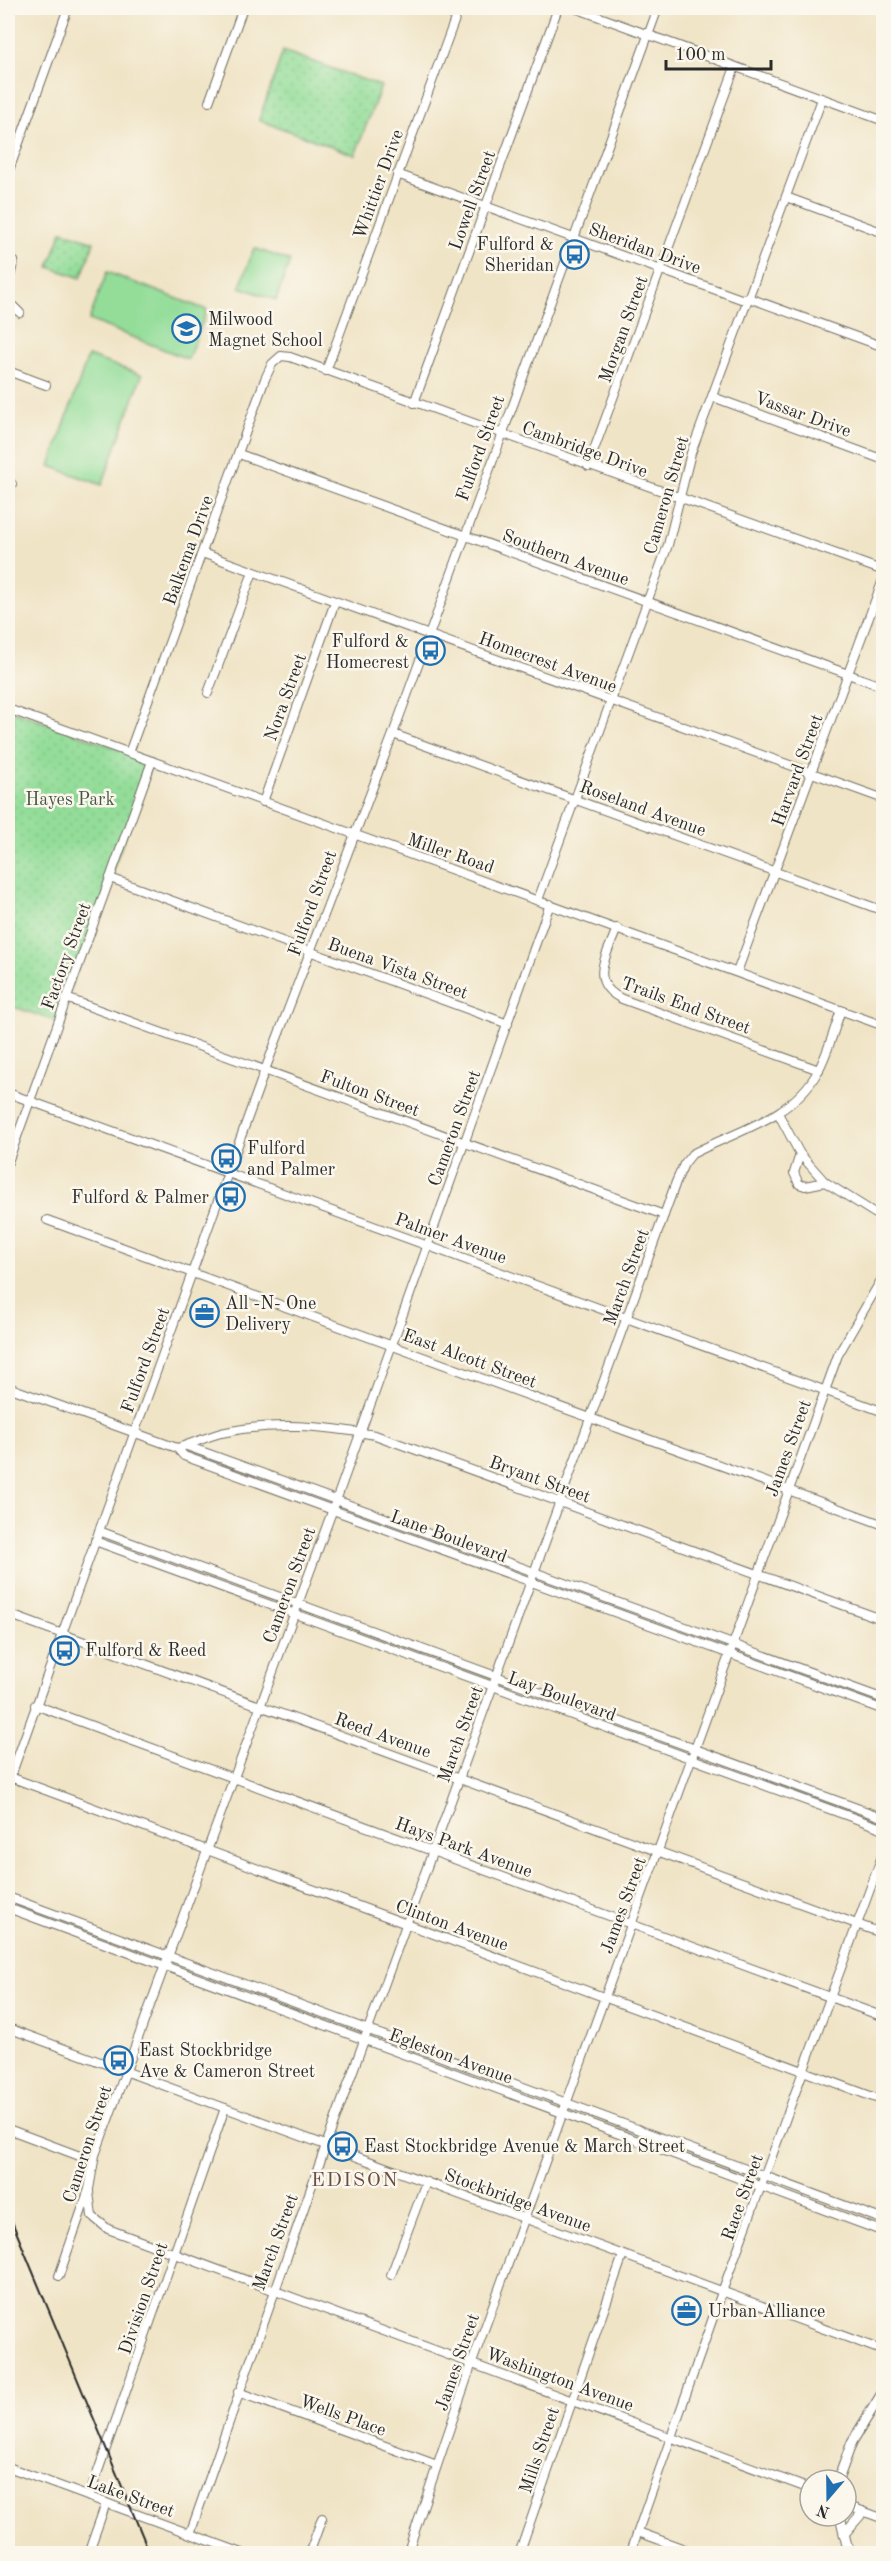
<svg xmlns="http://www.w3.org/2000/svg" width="891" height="2561" font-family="'Old Standard TT',serif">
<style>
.green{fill:#93dd99;stroke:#5f8462;stroke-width:1.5}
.park{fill:url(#park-dots);stroke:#5f8462;stroke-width:1.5}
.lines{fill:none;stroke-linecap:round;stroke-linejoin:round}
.minor-casing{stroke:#706c61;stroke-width:10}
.major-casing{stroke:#706c61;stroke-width:11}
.minor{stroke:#fff;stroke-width:8}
.major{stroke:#fff;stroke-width:9}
.rail{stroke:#2b2b2b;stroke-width:2}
.labels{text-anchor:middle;stroke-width:5;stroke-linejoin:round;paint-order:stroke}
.street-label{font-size:18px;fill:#2b2b2b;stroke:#fbf7ec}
.poi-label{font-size:18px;fill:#2b2b2b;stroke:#fbf7ec;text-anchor:start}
.park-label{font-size:18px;fill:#455846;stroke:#fbf7ec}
.neighbourhood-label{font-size:20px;letter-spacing:1.5px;fill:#6a4e48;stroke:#fbf7ec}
</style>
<defs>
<pattern id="park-dots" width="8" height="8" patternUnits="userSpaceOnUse" patternTransform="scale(1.5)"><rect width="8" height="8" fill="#93dd99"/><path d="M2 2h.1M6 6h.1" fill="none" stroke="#7fbe84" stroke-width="1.8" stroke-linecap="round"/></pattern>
</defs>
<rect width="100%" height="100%" fill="#fbf7ec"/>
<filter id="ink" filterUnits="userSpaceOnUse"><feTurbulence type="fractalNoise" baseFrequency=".0167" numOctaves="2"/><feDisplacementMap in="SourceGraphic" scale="12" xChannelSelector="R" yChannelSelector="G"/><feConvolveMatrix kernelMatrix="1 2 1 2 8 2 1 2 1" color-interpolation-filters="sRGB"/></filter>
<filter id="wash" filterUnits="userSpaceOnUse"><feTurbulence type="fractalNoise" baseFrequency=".008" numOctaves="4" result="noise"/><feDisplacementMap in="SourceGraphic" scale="24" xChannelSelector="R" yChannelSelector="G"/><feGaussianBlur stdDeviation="1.35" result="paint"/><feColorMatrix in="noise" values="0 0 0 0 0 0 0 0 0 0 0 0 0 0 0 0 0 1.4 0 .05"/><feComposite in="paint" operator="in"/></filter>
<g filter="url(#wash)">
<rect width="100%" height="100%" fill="#f0e4c6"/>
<g class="green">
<path d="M254 248 290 261 276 300 240 287Z"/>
<path d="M107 272 207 310 188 359 89 320Z"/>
<path d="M88 356 142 375 102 485 50 466Z"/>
</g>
<g class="park">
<path d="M283 51 381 86 355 155 259 120Z"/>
<path d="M62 231 94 242 81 278 49 267Z"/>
<path d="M8 709 152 761 58 1022 8 1005Z"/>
</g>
</g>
<g filter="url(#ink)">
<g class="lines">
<defs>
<g id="minor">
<path d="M575 8 884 121"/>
<path d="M879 8 884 9"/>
<path d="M209 102 243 8"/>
<path d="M8 173 68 8"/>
<path d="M397 174 741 299 749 298 884 347"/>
<path d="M786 197 884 233"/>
<path d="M8 256 14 261 8 283"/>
<path d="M8 301 20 313"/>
<path d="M8 371 46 385"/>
<path d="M326 371 459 8"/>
<path d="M713 397 884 460"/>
<path d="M414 403 558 8"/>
<path d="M239 454 884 687"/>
<path d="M588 466 735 67"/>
<path d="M8 483 12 484"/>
<path d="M202 553 884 799"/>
<path d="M208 693 253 572"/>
<path d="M8 709 884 1026"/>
<path d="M393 734 884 911"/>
<path d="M129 753 265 379 272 364 281 356 290 357 884 571"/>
<path d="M263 802 335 602"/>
<path d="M110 878 508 1024"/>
<path d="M538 900 668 545 691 453 822 99"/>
<path d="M617 928C607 956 587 982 622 999L819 1070"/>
<path d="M737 972 884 577"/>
<path d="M66 998 664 1215"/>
<path d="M8 1093 884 1412"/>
<path d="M778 1113 800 1154 825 1182 884 1219"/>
<path d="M800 1154 794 1173 799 1184 805 1186 825 1182"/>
<path d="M8 1162 152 761"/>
<path d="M47 1220 884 1525"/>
<path d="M8 1387 177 1448 184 1456 884 1710"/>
<path d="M187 1446 884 1699"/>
<path d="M177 1448C192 1444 206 1437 221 1433 274 1421 323 1426 375 1435L884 1620"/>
<path d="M99 1531 884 1818"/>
<path d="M95 1541 884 1829"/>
<path d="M8 1614 884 1934"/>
<path d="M35 1705 884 2017"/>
<path d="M10 1777 884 2101"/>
<path d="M8 1784 265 1070 393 734 658 8"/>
<path d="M8 1897 884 2220"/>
<path d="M8 1908 884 2232"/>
<path d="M8 2028 884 2351"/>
<path d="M8 2129 93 2161"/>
<path d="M89 2192 92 2216 108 2229 810 2489"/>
<path d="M391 2275 426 2182"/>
<path d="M59 2276 89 2189 95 2155 337 1498 550 904"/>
<path d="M238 2392 437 2465"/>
<path d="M8 2467 245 2554"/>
<path d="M89 2497 225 2108"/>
<path d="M846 2505 884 2519"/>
<path d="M638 2532 698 2554"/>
<path d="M190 2534 326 2145 676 1182 684 1164 692 1154C736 1131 793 1118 818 1071 828 1053 834 1030 841 1010"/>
<path d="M88 2554 106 2503"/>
<path d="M309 2554 322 2518"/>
<path d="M407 2554 472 2363 838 1355 884 1275"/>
<path d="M519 2554 623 2255"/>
<path d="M630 2554 722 2292 884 1851"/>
</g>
<g id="major">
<path d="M838 2480 852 2442 884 2390"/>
<path d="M840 2516 849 2554"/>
<path d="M844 2534 863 2512"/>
</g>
</defs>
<use href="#minor" class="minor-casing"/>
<use href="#major" class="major-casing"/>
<use href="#minor" class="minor"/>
<use href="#major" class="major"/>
<path class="rail" d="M8 2212 150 2554"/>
</g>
</g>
<defs>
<symbol id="bus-ring" viewBox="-11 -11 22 22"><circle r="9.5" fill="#fbf7ec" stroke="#1f6fb2" stroke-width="1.5"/><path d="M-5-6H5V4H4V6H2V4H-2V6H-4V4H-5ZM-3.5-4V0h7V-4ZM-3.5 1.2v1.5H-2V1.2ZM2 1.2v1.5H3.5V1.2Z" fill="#1f6fb2"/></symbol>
<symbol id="school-ring" viewBox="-11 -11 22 22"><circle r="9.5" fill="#fbf7ec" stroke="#1f6fb2" stroke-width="1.5"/><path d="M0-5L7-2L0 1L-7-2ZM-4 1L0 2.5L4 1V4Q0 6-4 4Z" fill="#1f6fb2"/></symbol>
<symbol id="office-ring" viewBox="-11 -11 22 22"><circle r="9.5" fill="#fbf7ec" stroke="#1f6fb2" stroke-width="1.5"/><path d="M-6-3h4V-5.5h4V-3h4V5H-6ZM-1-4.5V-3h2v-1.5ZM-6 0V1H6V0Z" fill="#1f6fb2"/></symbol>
</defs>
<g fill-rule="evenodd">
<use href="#bus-ring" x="558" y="238" width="33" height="33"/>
<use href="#school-ring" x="170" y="312" width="33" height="33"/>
<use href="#bus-ring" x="414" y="634" width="33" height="33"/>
<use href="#bus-ring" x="210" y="1142" width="33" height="33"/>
<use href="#bus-ring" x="214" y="1180" width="33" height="33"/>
<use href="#office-ring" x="188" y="1296" width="33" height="33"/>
<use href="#bus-ring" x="48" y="1634" width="33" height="33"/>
<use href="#bus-ring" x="102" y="2044" width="33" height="33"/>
<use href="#bus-ring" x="326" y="2130" width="33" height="33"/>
<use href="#office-ring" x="670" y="2294" width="33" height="33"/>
</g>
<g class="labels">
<g class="street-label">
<text transform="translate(378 184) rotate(-70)" y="6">Whittier Drive</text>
<text transform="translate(472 200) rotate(-70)" y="6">Lowell Street</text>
<text transform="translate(645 248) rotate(20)" y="6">Sheridan Drive</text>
<text transform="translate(623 329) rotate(-70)" y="6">Morgan Street</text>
<text transform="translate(803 414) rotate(20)" y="6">Vassar Drive</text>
<text transform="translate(480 448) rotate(-70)" y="6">Fulford Street</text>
<text transform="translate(585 449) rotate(20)" y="6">Cambridge Drive</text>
<text transform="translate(666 495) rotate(-74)" y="6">Cameron Street</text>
<text transform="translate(188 550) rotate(-70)" y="6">Balkema Drive</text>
<text transform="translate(566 557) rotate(20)" y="6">Southern Avenue</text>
<text transform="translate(548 662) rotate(20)" y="6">Homecrest Avenue</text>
<text transform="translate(285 697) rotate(-70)" y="6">Nora Street</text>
<text transform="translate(797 770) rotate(-70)" y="6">Harvard Street</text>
<text transform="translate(643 808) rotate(20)" y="6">Roseland Avenue</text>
<text transform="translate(451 853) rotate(19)" y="6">Miller Road</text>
<text transform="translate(312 903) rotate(-70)" y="6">Fulford Street</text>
<text transform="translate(66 956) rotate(-70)" y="6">Factory Street</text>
<text transform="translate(398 968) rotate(20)" y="6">Buena Vista Street</text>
<text transform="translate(686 1005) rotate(20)" y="6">Trails End Street</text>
<text transform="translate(370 1093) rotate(20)" y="6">Fulton Street</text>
<text transform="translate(454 1128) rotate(-70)" y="6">Cameron Street</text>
<text transform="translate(451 1238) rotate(20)" y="6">Palmer Avenue</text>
<text transform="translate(626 1277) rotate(-70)" y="6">March Street</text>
<text transform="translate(470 1358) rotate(20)" y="6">East Alcott Street</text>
<text transform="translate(145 1360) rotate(-70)" y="6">Fulford Street</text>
<text transform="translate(788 1448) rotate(-70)" y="6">James Street</text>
<text transform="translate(540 1479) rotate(20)" y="6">Bryant Street</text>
<text transform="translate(449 1536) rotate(20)" y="6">Lane Boulevard</text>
<text transform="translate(289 1585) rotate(-70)" y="6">Cameron Street</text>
<text transform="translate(562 1696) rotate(20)" y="6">Lay Boulevard</text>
<text transform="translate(460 1734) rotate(-70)" y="6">March Street</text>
<text transform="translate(383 1735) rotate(20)" y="6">Reed Avenue</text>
<text transform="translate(464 1847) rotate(20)" y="6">Hays Park Avenue</text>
<text transform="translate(623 1905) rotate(-70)" y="6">James Street</text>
<text transform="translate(452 1925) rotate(20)" y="6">Clinton Avenue</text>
<text transform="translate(451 2056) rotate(20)" y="6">Egleston Avenue</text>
<text transform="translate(87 2144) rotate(-72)" y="6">Cameron Street</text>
<text transform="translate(742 2197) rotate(-70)" y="6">Race Street</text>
<text transform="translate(518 2200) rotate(20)" y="6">Stockbridge Avenue</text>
<text transform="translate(275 2242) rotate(-70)" y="6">March Street</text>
<text transform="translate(143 2298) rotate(-71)" y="6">Division Street</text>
<text transform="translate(457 2362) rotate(-71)" y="6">James Street</text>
<text transform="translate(560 2379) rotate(20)" y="6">Washington Avenue</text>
<text transform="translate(343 2415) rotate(20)" y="6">Wells Place</text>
<text transform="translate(539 2450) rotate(-71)" y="6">Mills Street</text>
<text transform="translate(131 2496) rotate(20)" y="6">Lake Street</text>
</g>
<g class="poi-label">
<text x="554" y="250" text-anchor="end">Fulford &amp;<tspan x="554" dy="21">Sheridan</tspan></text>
<text x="208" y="325">Milwood<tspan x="208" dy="21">Magnet School</tspan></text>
<text x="409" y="647" text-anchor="end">Fulford &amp;<tspan x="409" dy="21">Homecrest</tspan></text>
<text x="247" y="1154">Fulford<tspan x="247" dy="21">and Palmer</tspan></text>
<text x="209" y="1203" text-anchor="end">Fulford &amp; Palmer</text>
<text x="225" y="1309">All -N- One<tspan x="225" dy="21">Delivery</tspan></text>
<text x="85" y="1656">Fulford &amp; Reed</text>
<text x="139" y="2056">East Stockbridge<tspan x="139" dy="21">Ave &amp; Cameron Street</tspan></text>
<text x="364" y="2152">East Stockbridge Avenue &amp; March Street</text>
<text x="708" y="2317">Urban Alliance</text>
</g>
<g class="park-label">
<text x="70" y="805">Hayes Park</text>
</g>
<g class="neighbourhood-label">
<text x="355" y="2186">EDISON</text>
</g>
</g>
<rect width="891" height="2561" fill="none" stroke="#fbf7ec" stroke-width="30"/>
<g transform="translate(828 2498) rotate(200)"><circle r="28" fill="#fbf7ec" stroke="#a8a59f" stroke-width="1.5"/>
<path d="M0-4.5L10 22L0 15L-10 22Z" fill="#1f6fb2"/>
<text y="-9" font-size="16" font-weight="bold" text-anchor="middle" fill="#2b2b2b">N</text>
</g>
<path d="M666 60v9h105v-9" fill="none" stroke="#2b2b2b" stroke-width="3"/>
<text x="675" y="60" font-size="18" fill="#2b2b2b" stroke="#fbf7ec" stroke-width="4.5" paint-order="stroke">100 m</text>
</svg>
